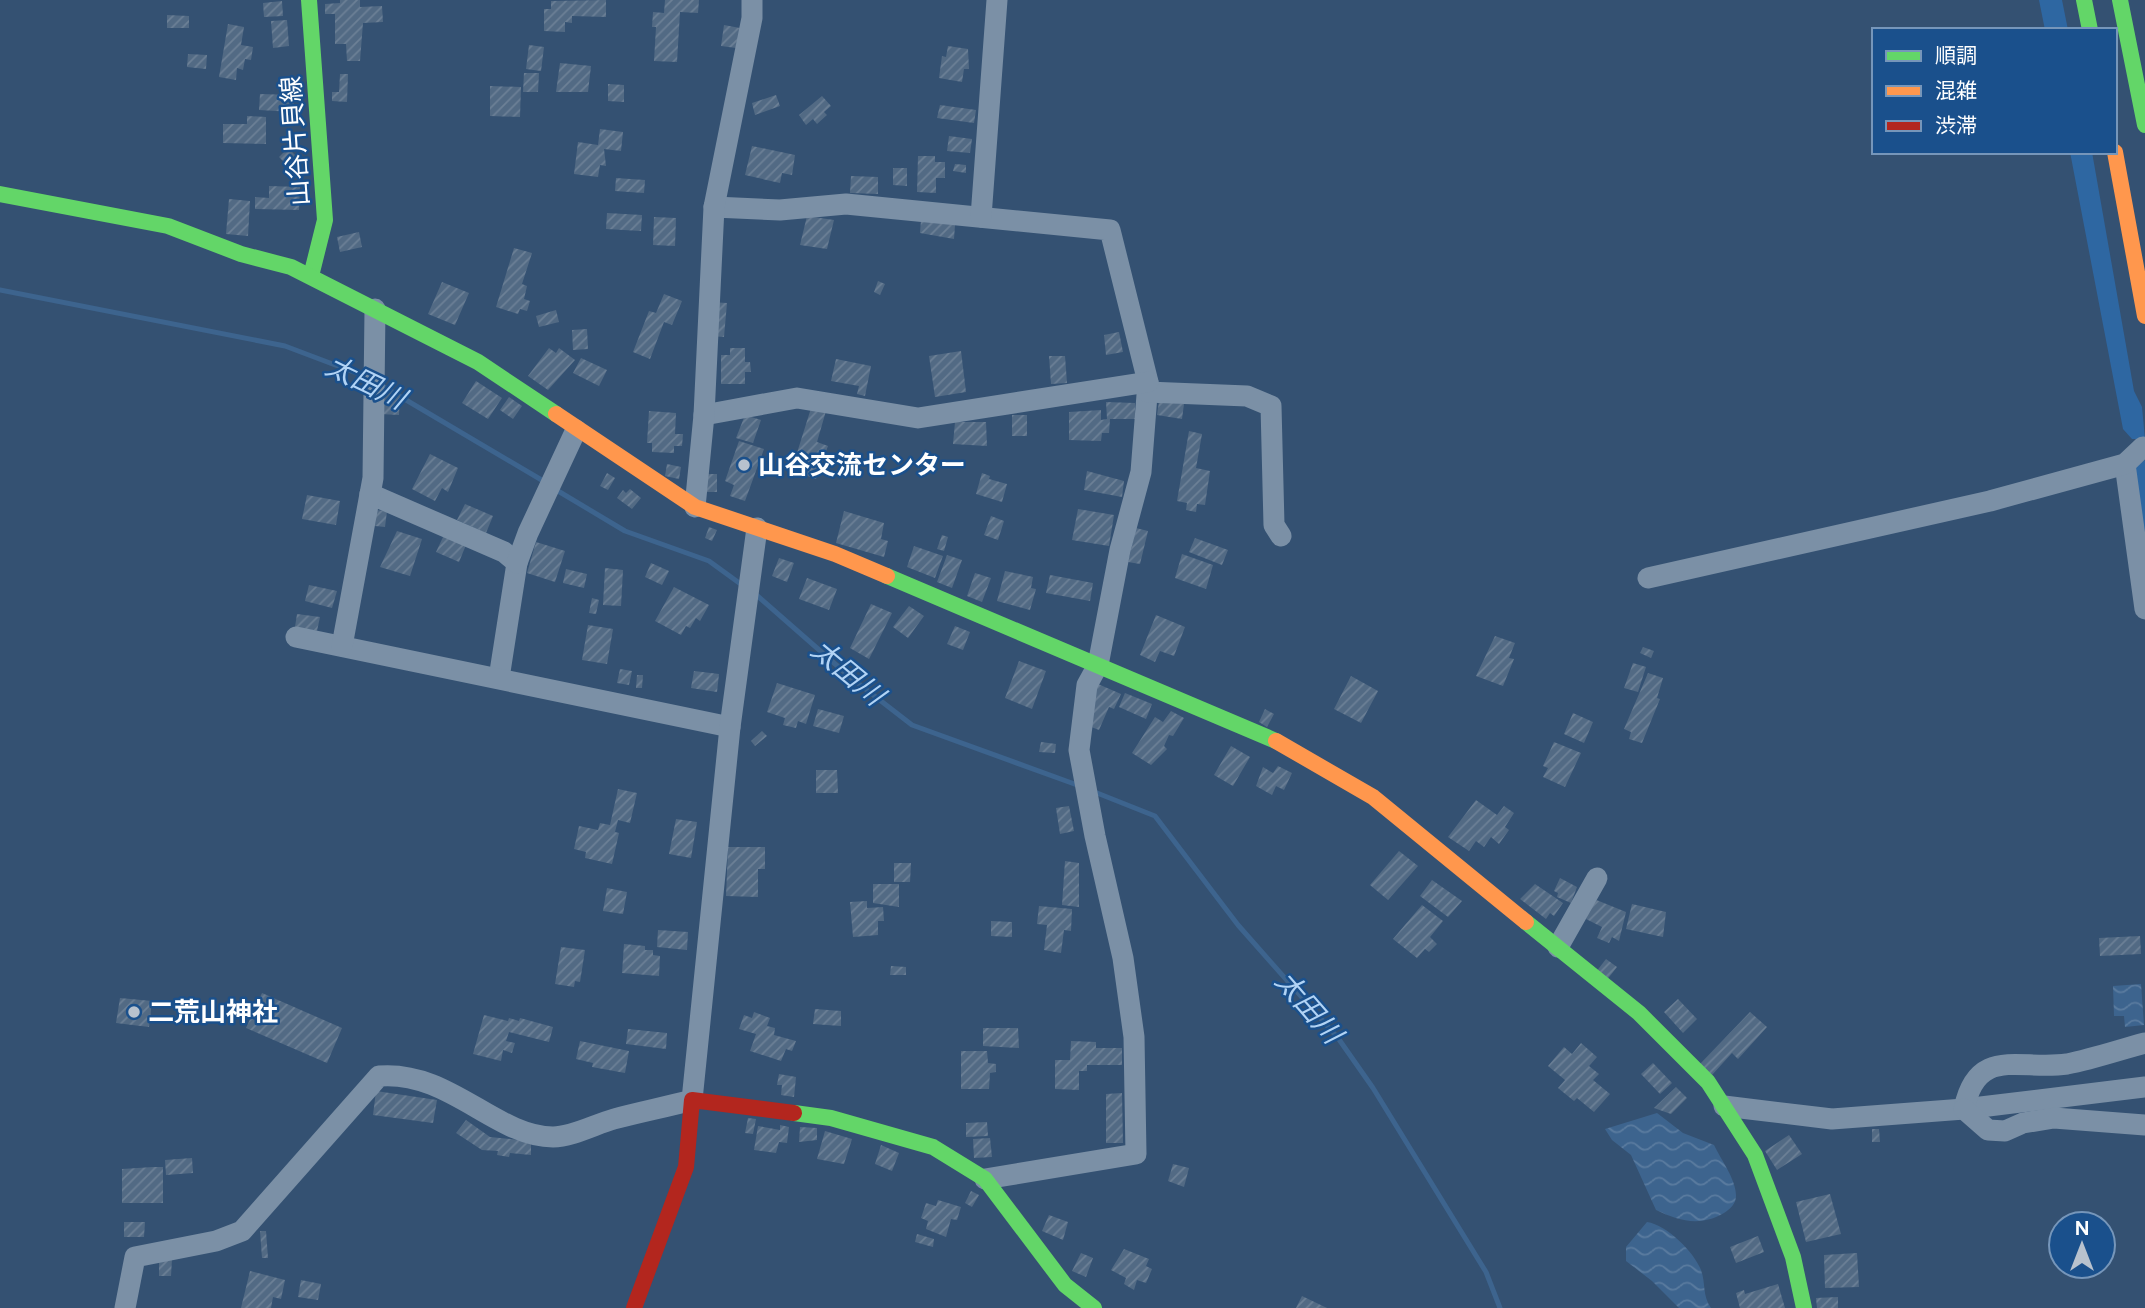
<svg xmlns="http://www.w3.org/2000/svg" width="2145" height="1308" font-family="Figtree,'Noto Sans JP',sans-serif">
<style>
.green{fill:#2e67a2}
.water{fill:url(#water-waves)}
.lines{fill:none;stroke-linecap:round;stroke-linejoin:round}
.stream{stroke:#3d648e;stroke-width:5}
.building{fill:url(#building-hatch)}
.street{stroke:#7b90a6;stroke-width:21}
.fast{stroke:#63d668;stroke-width:16}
.slow{stroke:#ff974d;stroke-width:16}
.jam{stroke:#b3261e;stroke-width:16}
.poi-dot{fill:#b8c2ce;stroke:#1a508c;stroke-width:2.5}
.labels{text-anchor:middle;stroke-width:5;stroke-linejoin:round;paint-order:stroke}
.street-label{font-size:26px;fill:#fff;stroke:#1a508c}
.poi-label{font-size:26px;font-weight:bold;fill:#fff;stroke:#1a508c;text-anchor:start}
.water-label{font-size:28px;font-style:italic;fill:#b1d3f5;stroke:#1a508c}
</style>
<defs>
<pattern id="water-waves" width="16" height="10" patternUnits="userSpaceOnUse" patternTransform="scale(1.75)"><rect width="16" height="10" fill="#3d648e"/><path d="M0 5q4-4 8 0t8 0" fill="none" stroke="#5a7b9f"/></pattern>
<pattern id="building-hatch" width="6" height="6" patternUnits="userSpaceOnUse" patternTransform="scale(1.75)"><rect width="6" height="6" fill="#526a84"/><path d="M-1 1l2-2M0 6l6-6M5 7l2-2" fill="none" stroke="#6c8096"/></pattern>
</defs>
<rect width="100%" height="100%" fill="#345172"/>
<g class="green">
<path d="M2039 0H2062L2068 30H2045Z"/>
<path d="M2070 152H2092L2134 391 2142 407 2145 439H2132L2123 429Z"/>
<path d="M2145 460V562L2132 486 2136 466Z"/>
</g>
<g class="water">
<path d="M2141 984 2144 1025 2125 1027 2124 1016H2114L2113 986Z"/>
<path d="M1657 1113 1683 1133 1714 1145C1721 1160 1736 1179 1736 1196 1736 1204 1730 1209 1724 1213 1700 1227 1679 1221 1656 1210L1631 1155 1612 1140 1605 1129Z"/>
<path d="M1647 1222C1667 1225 1694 1252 1701 1270 1706 1284 1702 1295 1711 1308H1679L1652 1281 1626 1261V1247Z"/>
</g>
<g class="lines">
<g class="stream">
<path d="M0 290 285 346 367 377"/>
<path d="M379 384 545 482"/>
<path d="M553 488 625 531 709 561 742 585"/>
<path d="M753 592 850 677 912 725 1080 786"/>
<path d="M1092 791 1155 816 1238 925 1338 1038 1373 1088 1486 1272 1500 1308"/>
</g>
</g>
<g class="building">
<path d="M340 0H360V7L382 6 383 22 363 23 360 61H347L346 44H335V14H325V4L340 3Z"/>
<path d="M606 0V17L572 16V23L565 22V32L544 31V9H551V1Z"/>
<path d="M665 0H699L698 13 680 12 677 62 654 61 656 27H652L653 12 664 13Z"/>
<path d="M282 1 283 16 264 17 263 3Z"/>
<path d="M167 15 189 16V28H167Z"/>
<path d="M287 20 289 46 273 48 271 21Z"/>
<path d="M228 24 244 27 241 45 253 47 251 60 245 59 243 70 237 68 236 80 219 77Z"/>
<path d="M724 25 740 28 736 48 721 46Z"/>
<path d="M529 45 544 47 541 71 526 69Z"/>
<path d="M948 46 968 49 969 69H964L962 82 939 78 942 56 946 57Z"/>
<path d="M188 54 207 55 206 69 187 67Z"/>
<path d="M560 63 591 66 588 92H556Z"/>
<path d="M524 73H539L538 92H523Z"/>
<path d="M340 74H348L347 102 332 101V92H339Z"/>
<path d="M608 84 624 85V102L608 101Z"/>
<path d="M490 86 521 87 520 117 490 116Z"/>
<path d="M260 94 294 95 293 112 259 110Z"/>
<path d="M776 95 780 106 755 115 752 103Z"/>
<path d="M822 96 831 106 824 112 827 115 817 124 813 119 806 125 799 115Z"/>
<path d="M940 105 976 110 974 123 937 118Z"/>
<path d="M247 116 266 117V144L223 143V124H247Z"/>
<path d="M600 129 623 132 621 151 604 149 606 166 600 165 598 177 574 174 578 142 598 145Z"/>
<path d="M949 136 972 139 970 153 947 151Z"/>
<path d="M752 146 795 155 792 175 782 173 780 183 745 175Z"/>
<path d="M288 148 295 155 286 164 279 157Z"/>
<path d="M918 156H935V162H945V178H936V193L917 192Z"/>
<path d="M955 164 966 165V173L953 171Z"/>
<path d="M893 168H907V186L893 185Z"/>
<path d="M851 176 878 177V194L850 193Z"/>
<path d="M616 178 645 180 644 193 615 191Z"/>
<path d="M269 186 300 187 299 210 255 209V197L269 198Z"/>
<path d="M229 199 250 201 248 236 226 234Z"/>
<path d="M607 213 642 215 641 231 606 229Z"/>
<path d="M807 216 834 220 827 249 800 245Z"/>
<path d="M654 217 676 218 675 246 653 245Z"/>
<path d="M921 220 955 225 954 239 920 233Z"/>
<path d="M359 232 362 247 340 252 337 237Z"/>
<path d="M514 248 532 253 522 284 527 286 524 299 530 301 527 311 520 309 518 314 496 307Z"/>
<path d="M878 281 885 284 880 295 874 292Z"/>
<path d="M442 282 469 293 455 325 428 314Z"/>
<path d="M664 294 682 301 672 325 664 322 650 359 633 352 649 311 656 313Z"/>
<path d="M711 302 727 303 724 337 710 336Z"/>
<path d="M556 310 559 322 539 327 536 316Z"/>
<path d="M587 329 588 349 573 350 572 330Z"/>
<path d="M1119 332 1123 352 1106 355 1104 335Z"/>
<path d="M549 348 556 353 559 348 575 360 548 390 528 376Z"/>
<path d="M730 348H745V362H750L751 372H745V384H721V355H730Z"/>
<path d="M961 351 966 392 935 397 929 356Z"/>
<path d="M1049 356H1065L1067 383 1051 384Z"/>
<path d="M581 358 607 370 599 386 573 373Z"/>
<path d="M836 359 871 366 865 396 857 394 859 386 831 381Z"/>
<path d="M476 381 502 398 488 419 462 403Z"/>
<path d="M379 393H400L399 415 379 414Z"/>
<path d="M509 397 522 406 513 419 500 410Z"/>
<path d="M1159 401 1184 404 1182 419 1157 415Z"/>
<path d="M1106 402 1135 403V419H1110L1109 433H1102L1101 441 1069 440V412L1101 410V420L1107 419Z"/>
<path d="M812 405 826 411 817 442 828 446 816 479 796 472 800 458 796 456Z"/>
<path d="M649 411 676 413 675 434H683L682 446H674V453L652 452V443H647Z"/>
<path d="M745 415 761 420 753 443 736 438Z"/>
<rect x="1012" y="415" width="15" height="21"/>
<path d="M955 422H986L987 446 953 444Z"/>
<path d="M1189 431 1202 434 1196 468 1210 471 1205 505 1197 504 1196 512 1186 510 1187 503 1177 501Z"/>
<path d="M739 441 764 449 745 501 730 496 734 485 725 481Z"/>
<path d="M430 454 458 468 448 492 442 488 435 501 412 489Z"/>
<path d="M667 464 681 467 679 479 665 476Z"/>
<path d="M1087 471 1124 481 1122 497 1084 490Z"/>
<path d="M607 473 615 478 608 490 600 486Z"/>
<path d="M982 473 990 476 989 479 1007 484 1002 502 976 494Z"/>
<rect x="707" y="474" width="10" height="18"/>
<path d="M630 489 641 498 632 509 617 498 623 490 626 493Z"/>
<path d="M307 495 340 501 336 525 302 519Z"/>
<path d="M465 504 493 516 486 533 457 520Z"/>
<path d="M1078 509 1114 515 1109 546 1072 540Z"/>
<path d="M376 510 387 511 385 527 375 526Z"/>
<path d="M844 511 884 523 881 539 888 541 884 557 836 543Z"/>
<path d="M991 516 1004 521 998 540 984 535Z"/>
<path d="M709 527 717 530 712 541 705 538Z"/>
<path d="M1136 528 1148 531 1140 564 1128 562Z"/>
<path d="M397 531 422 539 410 576 380 567Z"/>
<path d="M444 535 466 545 459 562 436 552Z"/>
<path d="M942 535 948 537 944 551 937 549Z"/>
<path d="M1195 538 1228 550 1222 565 1189 552Z"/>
<path d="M536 542 565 551 555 582 527 573Z"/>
<path d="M914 546 943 556 935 578 907 567Z"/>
<path d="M1182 554 1213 565 1206 589 1175 578Z"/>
<path d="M947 555 962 560 952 588 937 582Z"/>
<path d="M779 558 794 563 787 582 772 576Z"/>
<path d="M651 563 669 571 662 585 645 577Z"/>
<path d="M605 568 623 570 621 606 603 605Z"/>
<path d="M566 569 587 574 584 588 563 583Z"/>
<path d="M1005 571 1033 577 1031 588 1036 589 1030 610 997 601Z"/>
<path d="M975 573 991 578 982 602 967 596Z"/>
<path d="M1050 575 1093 583 1090 601 1046 593Z"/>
<path d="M807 578 837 589 829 610 799 599Z"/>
<path d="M309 585 337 591 332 608 305 601Z"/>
<path d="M674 587 709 605 700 621 696 618 690 628 686 626 681 635 655 621Z"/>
<path d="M592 598 599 600 596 614 589 613Z"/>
<path d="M871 604 892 613 869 659 850 648Z"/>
<path d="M909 606 924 616 908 638 893 627Z"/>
<path d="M297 614 320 617 317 631 295 627Z"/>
<path d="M1156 615 1185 627 1174 656 1160 651 1155 662 1140 655Z"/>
<path d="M588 625 613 629 607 664 582 660Z"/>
<path d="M955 626 970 632 963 650 947 644Z"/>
<path d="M1495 636 1515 643 1509 658 1514 659 1503 686 1476 676Z"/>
<path d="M1643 647 1654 651 1651 658 1640 653Z"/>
<path d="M1019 661 1046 671 1032 709 1005 698Z"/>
<path d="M1633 663 1646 667 1638 692 1624 688Z"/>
<path d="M620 669 632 671 629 685 617 683Z"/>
<path d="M694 671 719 674 717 692 691 688Z"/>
<path d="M1648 673 1663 678 1657 698 1660 699 1642 743 1629 739 1631 732 1624 729Z"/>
<path d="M637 675H643L642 688H636Z"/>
<path d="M1351 676 1378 691 1361 723 1334 709Z"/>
<path d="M777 683 815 695 806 724 798 721 796 728 783 725 785 718 767 712Z"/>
<path d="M1098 684 1121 694 1114 709 1109 707 1099 730 1081 723Z"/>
<path d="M1125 693 1152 704 1146 719 1119 707Z"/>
<path d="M818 709 844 716 839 733 813 726Z"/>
<path d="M1265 709 1274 714 1267 727 1259 722Z"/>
<path d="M1171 711 1184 718 1173 736 1169 735 1164 746 1167 749 1151 765 1132 753 1155 717 1163 722Z"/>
<path d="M1573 713 1593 722 1584 743 1564 734Z"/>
<path d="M762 731 767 736 755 746 751 741Z"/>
<path d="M1041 742 1056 744 1055 753 1039 752Z"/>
<path d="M1554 742 1581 753 1565 787 1543 777 1548 768 1543 766Z"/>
<path d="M1231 746 1250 757 1233 786 1214 775Z"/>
<path d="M1278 766 1292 773 1284 790 1276 786 1272 795 1256 786 1263 767 1273 773Z"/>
<path d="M816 770H837L838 793H816Z"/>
<path d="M618 789 637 793 630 823 618 820 615 832 619 833 612 864 585 858 586 852 574 849 579 826 598 830 600 823 610 825Z"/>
<path d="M1476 800 1497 815 1504 806 1514 813 1505 827 1509 830 1499 844 1491 837 1484 847 1476 841 1469 851 1448 837Z"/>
<path d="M1069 806 1074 831 1060 834 1056 808Z"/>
<path d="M676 819 697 822 691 858 669 854Z"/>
<path d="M728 847H765V869H758V897L726 896Z"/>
<path d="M1399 851 1418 866 1388 900 1370 885Z"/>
<path d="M1065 861 1079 863V907L1062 905Z"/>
<path d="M894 863H911L910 882H894Z"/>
<path d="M1560 878 1577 887 1571 903 1557 897 1558 893 1554 891Z"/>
<path d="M1432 880 1462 901 1448 917 1420 896Z"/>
<path d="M873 884H899V907L873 903Z"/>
<path d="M1535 884 1563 903 1554 916 1550 913 1546 919 1520 899Z"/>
<path d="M607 888 627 892 623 914 603 911Z"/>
<path d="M1594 899 1626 912 1619 941 1612 937 1609 943 1597 938 1602 927 1586 919Z"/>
<path d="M867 901V908L883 907 884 921H878V935L853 937 850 902Z"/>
<path d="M1632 904 1666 912 1663 937 1626 929Z"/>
<path d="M1422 905 1443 921 1430 937 1437 944 1429 952 1425 949 1417 958 1393 939Z"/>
<path d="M1039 906 1072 909 1071 931 1064 930 1061 953 1044 950 1047 925 1037 924Z"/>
<path d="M991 921 1012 922V937L991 936Z"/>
<path d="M658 930 688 932 687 950 657 947Z"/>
<path d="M2140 936 2141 954 2100 956 2099 938Z"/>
<path d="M624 944 645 946V950H653V955L660 956 659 976 622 973Z"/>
<path d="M561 947 585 950 580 982 575 981 574 987 555 984Z"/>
<path d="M1606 959 1617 967 1606 981 1596 972Z"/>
<path d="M891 966 906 967V975H890Z"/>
<path d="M262 993 342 1028 327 1063 246 1028Z"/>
<path d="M120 998 152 1001 149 1027 116 1023Z"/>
<path d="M1678 999 1697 1019 1683 1033 1664 1012Z"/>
<path d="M815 1009 841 1011V1026L813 1024Z"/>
<path d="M754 1012 770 1018 767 1026 775 1028 774 1035 796 1041 792 1051 786 1049 781 1061 750 1051 756 1034 739 1029 744 1015 752 1018Z"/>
<path d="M1750 1012 1767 1027 1738 1059 1732 1053 1712 1075 1700 1064Z"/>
<path d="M484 1015 508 1021 509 1018 519 1021 520 1018 553 1027 549 1042 509 1032 506 1041 515 1043 512 1053 503 1050 501 1061 473 1054Z"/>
<path d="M983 1028H1018L1019 1048 983 1046Z"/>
<path d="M628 1029 667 1033 666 1049 626 1044Z"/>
<path d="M580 1041 629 1051 625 1073 592 1067 593 1063 576 1059Z"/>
<path d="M1071 1041 1096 1042V1048H1122V1065H1087V1071H1079V1090L1055 1089V1060H1070Z"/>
<path d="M1581 1043 1597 1057 1589 1066 1599 1074 1593 1080 1610 1094 1594 1112 1577 1098 1574 1101 1558 1088 1565 1080 1548 1066 1564 1047 1572 1054Z"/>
<path d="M961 1051H987L988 1063 996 1064V1072L990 1073 989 1089H961Z"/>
<path d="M1653 1063 1672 1083 1660 1094 1641 1074Z"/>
<path d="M779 1074 796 1077 794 1097 781 1095 782 1085H777Z"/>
<path d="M1676 1087 1687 1098 1671 1114 1654 1108Z"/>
<path d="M376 1091 437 1100 433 1123 373 1115Z"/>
<path d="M1122 1093 1123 1143H1106V1094Z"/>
<path d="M748 1118 756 1119 753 1134 745 1133Z"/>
<path d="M466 1120 490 1137 531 1141V1155L510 1153 509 1157 497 1155 498 1151 482 1150 456 1133Z"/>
<path d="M987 1122 988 1136 966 1137V1123Z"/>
<path d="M780 1125 789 1127 787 1143 779 1142 776 1153 754 1150 758 1126 780 1130Z"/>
<path d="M800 1127 817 1128V1140L799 1142Z"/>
<path d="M1872 1129H1879L1880 1142H1872Z"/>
<path d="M825 1131 852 1139 844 1164 817 1159Z"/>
<path d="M1789 1135 1802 1154 1777 1170 1765 1151Z"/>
<path d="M990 1138 992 1157 974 1158 973 1139Z"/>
<path d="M881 1145 899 1153 892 1171 875 1164Z"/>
<path d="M192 1158 193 1173 166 1175 165 1160Z"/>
<path d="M1173 1164 1189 1168 1184 1187 1168 1181Z"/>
<path d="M153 1167H163V1203H122V1169Z"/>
<path d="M971 1191 979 1195 972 1207 965 1203Z"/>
<path d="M1830 1194 1841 1234 1806 1242 1796 1202Z"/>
<path d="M938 1200 961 1207 957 1220 951 1219 946 1237 926 1229 928 1221 921 1218 926 1203 936 1206Z"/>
<path d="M1049 1215 1068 1222 1063 1240 1042 1231Z"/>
<path d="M124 1222H145L144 1237H124Z"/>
<path d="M260 1231H266L268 1258H262Z"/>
<path d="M917 1234 934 1239 933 1247 915 1242Z"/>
<path d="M1758 1236 1764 1252 1736 1263 1730 1247Z"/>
<path d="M1124 1249 1149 1259 1146 1266 1152 1269 1146 1283 1137 1280 1134 1290 1124 1284 1126 1278 1111 1270Z"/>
<path d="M1081 1253 1093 1258 1086 1277 1072 1271Z"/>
<path d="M1857 1253 1859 1287 1825 1288 1824 1255Z"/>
<path d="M159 1259H172L171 1276H159Z"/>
<path d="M250 1271 285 1280 281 1299 273 1297 271 1308H241Z"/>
<path d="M301 1280 321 1284 318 1300 298 1297Z"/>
<path d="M1778 1284 1785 1308H1740L1736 1293 1744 1290 1745 1294Z"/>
<path d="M1302 1296 1327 1308H1296Z"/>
<path d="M1838 1297V1308H1817L1816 1298Z"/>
</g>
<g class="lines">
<g class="street">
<path d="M714 207 780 210 846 204 1110 230 1148 382 1141 472 1120 550 1098 665 1087 685 1079 750 1095 836 1123 958 1134 1037 1136 1154 985 1179"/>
<path d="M981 217 997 0"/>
<path d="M1147 392 1247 396 1271 406 1274 525 1281 536"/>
<path d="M704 415 797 398 918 418 1148 382"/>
<path d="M2125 464 2145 609"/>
<path d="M370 494 504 552 517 563 499 678"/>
<path d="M695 507 704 415 714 207 752 18V0"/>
<path d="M517 563 528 533 576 430"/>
<path d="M1648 578 1990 501 2125 464 2143 447"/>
<path d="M296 637 730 727"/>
<path d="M342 646 373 478 375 309"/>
<path d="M1558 947 1597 878"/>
<path d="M1724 1106 1832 1119 1964 1109 2145 1087"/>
<path d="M1964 1109C1977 1045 2020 1071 2067 1064 2093 1059 2119 1050 2145 1043"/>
<path d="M1964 1109 1988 1130 2005 1131 2023 1123 2054 1118 2145 1125"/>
<path d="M125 1308 135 1257 216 1241 242 1231 379 1076C449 1070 496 1137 553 1137 572 1137 596 1124 614 1119 640 1112 666 1107 692 1100L730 727 757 528"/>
</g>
<g class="fast">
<path d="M309 0 325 220 311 276"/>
<path d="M2084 0 2090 30"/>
<path d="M2120 0 2145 125"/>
<path d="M0 194 168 226 241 254 291 267 478 362 556 414"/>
<path d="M887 576 1276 741"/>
<path d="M1526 922 1639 1013 1708 1082 1755 1155 1793 1257 1804 1308"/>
<path d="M794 1113 831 1118 933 1147 985 1179 1065 1285 1094 1308"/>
</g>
<g class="slow">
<path d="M2115 152 2145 316"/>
<path d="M556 414 695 507 835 554 887 576"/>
<path d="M1276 741 1373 797 1526 922"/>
</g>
<path class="jam" d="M634 1308 686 1167 692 1100 794 1113"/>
</g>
<g class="poi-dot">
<circle cx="744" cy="465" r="7"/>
<circle cx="134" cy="1012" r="7"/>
</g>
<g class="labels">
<g class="street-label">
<text transform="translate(295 141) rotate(-94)" y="9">山谷片貝線</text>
</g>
<g class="poi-label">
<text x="758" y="474">山谷交流センター</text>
<text x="148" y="1021">二荒山神社</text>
</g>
<g class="water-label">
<text transform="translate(366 382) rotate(26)" y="10">太田川</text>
<text transform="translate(848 672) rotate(40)" y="10">太田川</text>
<text transform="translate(1309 1007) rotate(49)" y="10">太田川</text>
</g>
</g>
<rect x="1872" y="28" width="245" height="126" fill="#1a508c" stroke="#7696ba" stroke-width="2"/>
<rect x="1886" y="51" width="35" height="10" fill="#63d668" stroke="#7696ba" stroke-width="2"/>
<text x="1935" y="63" font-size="21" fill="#ffffff">順調</text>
<rect x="1886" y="86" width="35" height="10" fill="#ff974d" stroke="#7696ba" stroke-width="2"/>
<text x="1935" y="98" font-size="21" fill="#ffffff">混雑</text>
<rect x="1886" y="121" width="35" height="10" fill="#b3261e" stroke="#7696ba" stroke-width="2"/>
<text x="1935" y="133" font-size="21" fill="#ffffff">渋滞</text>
<g transform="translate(2082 1245)"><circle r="33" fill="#1a508c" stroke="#7696ba" stroke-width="2"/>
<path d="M0-5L12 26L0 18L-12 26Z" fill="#b8c2ce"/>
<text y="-10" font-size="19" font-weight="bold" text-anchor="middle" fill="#ffffff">N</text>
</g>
</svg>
